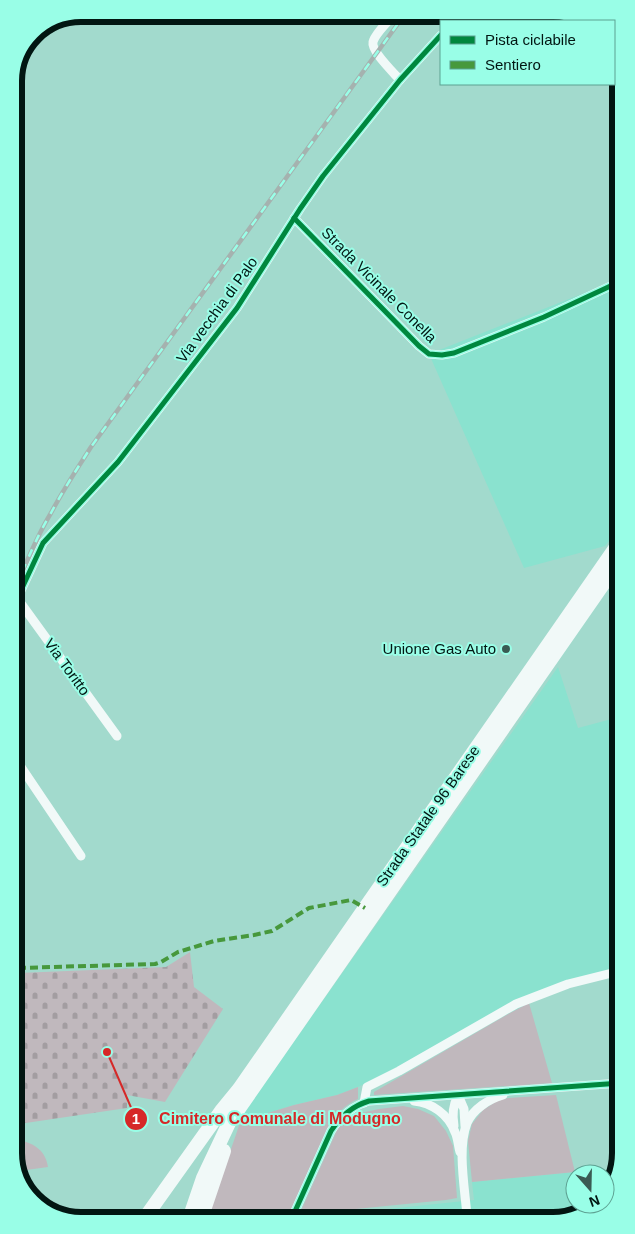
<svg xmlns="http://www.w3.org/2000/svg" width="635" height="1234" font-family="Arial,sans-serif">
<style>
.built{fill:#8ae2cf}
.grass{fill:#c0b8bd}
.cemetery{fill:url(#cemetery-stones)}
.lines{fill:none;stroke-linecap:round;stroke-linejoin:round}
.minor{stroke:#f1f9f8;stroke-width:9}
.primary{stroke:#f1f9f8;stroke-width:14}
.rail-casing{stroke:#a5b2af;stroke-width:4.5}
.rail{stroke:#99fee7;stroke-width:2.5;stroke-dasharray:8;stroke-linecap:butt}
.quiet{stroke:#47983c;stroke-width:4;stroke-dasharray:8 4;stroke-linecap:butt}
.cycleway-casing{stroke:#99fee7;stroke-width:8}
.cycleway{stroke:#00873e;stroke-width:5}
.poi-dot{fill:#3a5b53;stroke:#99fee7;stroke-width:2}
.labels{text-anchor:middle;stroke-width:4;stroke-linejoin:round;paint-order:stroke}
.street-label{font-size:15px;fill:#021612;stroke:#99fee7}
.poi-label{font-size:15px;fill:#021612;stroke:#99fee7;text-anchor:end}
.rim{fill:none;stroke:#021612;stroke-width:6}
.leader{fill:none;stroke:#d62828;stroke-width:2}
.callout-dot{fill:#d62828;stroke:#99fee7;stroke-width:2}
.mark-label{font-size:15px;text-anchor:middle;font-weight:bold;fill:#fff}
.callout-label{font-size:16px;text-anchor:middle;font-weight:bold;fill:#d62828;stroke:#99fee7;stroke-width:4;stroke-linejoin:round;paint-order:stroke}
</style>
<defs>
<pattern id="cemetery-stones" width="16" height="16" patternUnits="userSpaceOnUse" patternTransform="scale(1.25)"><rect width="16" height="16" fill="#c0b8bd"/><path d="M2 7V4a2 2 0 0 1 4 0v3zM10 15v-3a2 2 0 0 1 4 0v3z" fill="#a39da1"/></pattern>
</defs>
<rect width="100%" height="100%" fill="#a2dacd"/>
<g class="built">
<path d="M617 280 618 530 605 546 524 568 429 354Z"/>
<path d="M558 667 578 728 619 717 620 968 585 976 358 1087 337 1095 294 1105 258 1116 252 1119 247 1120 244 1118 243 1114Z"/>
<path d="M575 1172V1204H593L580 1215 301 1218 474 1200 472 1182Z"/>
</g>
<g class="grass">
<path d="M529 1003 552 1083 374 1095V1092L510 1013Z"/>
<path d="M358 1087V1099C345 1105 337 1113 329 1124L287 1218 207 1219 243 1114 244 1118C249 1121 253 1119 258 1116L294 1105 337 1095Z"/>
<path d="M556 1095 575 1172 472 1182 468 1141 472 1124 483 1110 497 1101 508 1098Z"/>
<path d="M403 1106 418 1109 434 1116 446 1131 453 1146 457 1198 446 1200 306 1214 300 1213 338 1128 352 1115 379 1109Z"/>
<path d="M19 1140C35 1144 45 1150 48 1167L19 1171Z"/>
</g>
<path class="cemetery" d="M190 952 194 987 223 1009 165 1102 127 1095V1108L19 1124 18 973 166 967Z"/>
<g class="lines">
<g class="minor">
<path d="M395 14C389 20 375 34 373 42 371 51 393 72 400 80"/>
<path d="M454 21 461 14"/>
<path d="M294 218 419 346 429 354 442 355 454 353 544 317 617 283"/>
<path d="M17 598 117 736"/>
<path d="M16 601 43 543 118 462 237 308 300 209 323 176 400 80 441 35"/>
<path d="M17 761 81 856"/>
<path d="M414 1101C432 1103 448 1114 455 1132 458 1138 458 1145 460 1152"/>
<path d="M364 1103 367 1087 399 1071 516 1004 568 984 620 971"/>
<path d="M454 1126C452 1114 453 1106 458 1095L464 1109 465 1126"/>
<path d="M467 1216C465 1189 457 1148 467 1123 473 1109 489 1099 503 1095"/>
<path d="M292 1218 331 1131C340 1117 352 1106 369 1101L621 1083"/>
</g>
<g class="primary">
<path d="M144 1219 221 1111 239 1089 618 544"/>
<path d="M189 1219 203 1178 229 1123 618 563"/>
<path d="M201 1219 224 1151"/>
</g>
<defs>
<path id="rail" d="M16 586C27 561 37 536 51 513 63 490 77 469 91 447L405 14"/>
</defs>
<use href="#rail" class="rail-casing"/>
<use href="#rail" class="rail"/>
<path class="quiet" d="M18 968 155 964 161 962 178 952 214 941 254 935 272 931 309 908 351 900 365 908"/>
<defs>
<g id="cycleway">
<path d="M294 218 419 346 429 354 442 355 454 353 544 317 617 283"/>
<path d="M16 601 43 543 118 462 237 308 300 209 323 176 400 80 441 35"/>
<path d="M292 1218 331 1131C340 1117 352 1106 369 1101L621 1083"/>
</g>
</defs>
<use href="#cycleway" class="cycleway-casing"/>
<use href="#cycleway" class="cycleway"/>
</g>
<circle class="poi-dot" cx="506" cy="649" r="5"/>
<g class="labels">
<g class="street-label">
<text transform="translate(379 285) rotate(45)" y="5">Strada Vicinale Conella</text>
<text transform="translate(217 310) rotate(-54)" y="5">Via vecchia di Palo</text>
<text transform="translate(67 667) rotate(54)" y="5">Via Toritto</text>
<text transform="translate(428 816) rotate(-55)" y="5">Strada Statale 96 Barese</text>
</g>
<g class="poi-label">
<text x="496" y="654">Unione Gas Auto</text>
</g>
</g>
<path d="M0 0H635V1234H0ZM81 22H553A59 59 0 0 1 612 81V1153A59 59 0 0 1 553 1212H81A59 59 0 0 1 22 1153V81A59 59 0 0 1 81 22Z" fill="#99fee7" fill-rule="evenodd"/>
<path class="rim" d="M81 22H553A59 59 0 0 1 612 81V1153A59 59 0 0 1 553 1212H81A59 59 0 0 1 22 1153V81A59 59 0 0 1 81 22Z"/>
<path class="leader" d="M107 1052L136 1119"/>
<g class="callout-dot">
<circle cx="107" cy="1052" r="5"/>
<circle cx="136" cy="1119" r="12"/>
</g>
<g class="mark-label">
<text x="136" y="1124">1</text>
</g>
<g class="callout-label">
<text x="280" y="1124">Cimitero Comunale di Modugno</text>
</g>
<rect x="440" y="20" width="175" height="65" fill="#99fee7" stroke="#5da192"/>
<rect x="450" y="36" width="25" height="8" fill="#00873e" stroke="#5da192"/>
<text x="485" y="45" font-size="15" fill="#021612">Pista ciclabile</text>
<rect x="450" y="61" width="25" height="8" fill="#47983c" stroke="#5da192"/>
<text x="485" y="70" font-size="15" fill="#021612">Sentiero</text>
<g transform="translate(590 1189) rotate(160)"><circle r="24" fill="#99fee7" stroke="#5da192"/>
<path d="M0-4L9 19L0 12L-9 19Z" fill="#3a5b53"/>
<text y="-8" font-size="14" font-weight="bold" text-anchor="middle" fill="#021612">N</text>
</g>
</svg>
